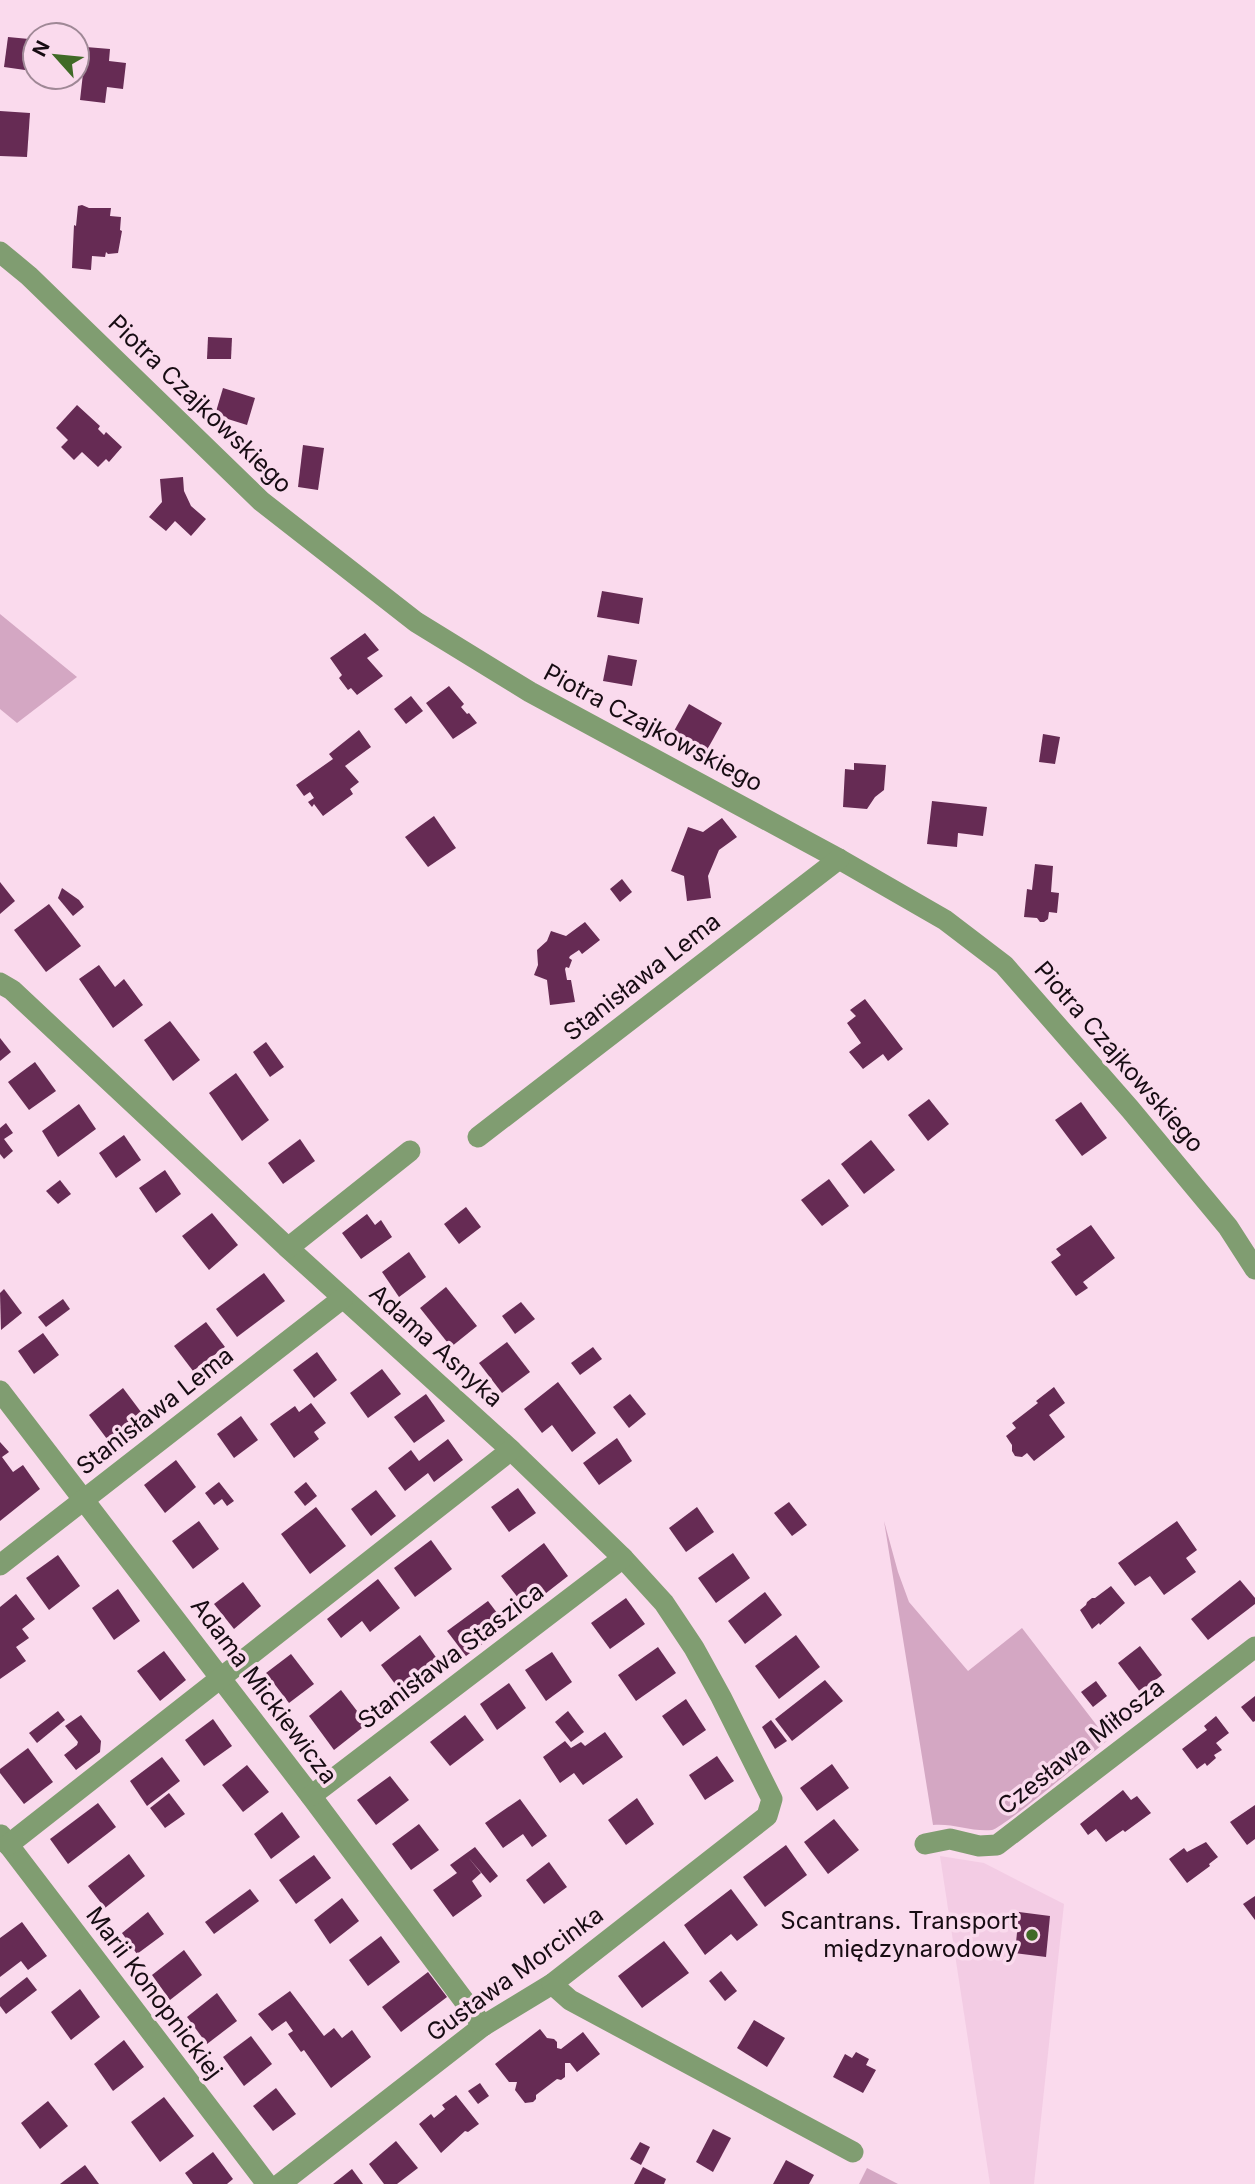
<svg xmlns="http://www.w3.org/2000/svg" width="1255" height="2184" font-family="Inter,sans-serif">
<style>
.built{fill:#f3cce4}
.green{fill:#d4a7c3}
.building{fill:#662b54}
.lines{fill:none;stroke-linecap:round;stroke-linejoin:round}
.minor{stroke:#809d71;stroke-width:21}
.poi-dot{fill:#406a27;stroke:#fadaed;stroke-width:2.5}
.labels{text-anchor:middle;stroke-width:7;stroke-linejoin:round;paint-order:stroke}
.street-label{font-size:24px;fill:#170c13;stroke:#fadaed}
.poi-label{font-size:24px;fill:#170c13;stroke:#fadaed;text-anchor:end}
</style>
<rect width="100%" height="100%" fill="#fadaed"/>
<path class="built" d="M940 1856 984 1863 1064 1904 1034 2184H990Z"/>
<g class="green">
<path d="M0 614 77 677 17 723 0 709Z"/>
<path d="M884 1521 898 1572 909 1602 968 1671 1022 1628 1108 1740C1092 1753 1003 1828 992 1830 971 1832 953 1823 933 1825Z"/>
<path d="M867 2168 898 2184H859Z"/>
</g>
<g class="building">
<path d="M8 37 29 39 25 70 4 67Z"/>
<path d="M86 47 110 49 109 61 126 63 123 89 107 87 105 103 80 100Z"/>
<path d="M0 111 30 113 27 157 0 156Z"/>
<path d="M82 205 89 208H111L110 216 121 217 120 230 122 231 118 253 108 254 106 252 105 257 92 256 91 270 72 268 74 225 76 226 78 206Z"/>
<path d="M208 337 232 338 231 359H207Z"/>
<path d="M223 388 255 398 247 425 215 415Z"/>
<path d="M77 405 100 426 98 429 104 435 106 432 122 447 109 462 106 459 98 467 82 452 74 460 61 447 68 440 56 428Z"/>
<path d="M303 445 324 448 318 490 298 487Z"/>
<path d="M183 477 184 491 191 506 206 519 191 536 175 521 166 531 149 517 162 502 160 479Z"/>
<path d="M602 591 643 598 639 624 597 617Z"/>
<path d="M365 633 379 650 367 658 383 676 357 695 351 688 348 690 339 678 342 675 330 658Z"/>
<path d="M608 655 637 660 632 686 603 681Z"/>
<path d="M449 686 464 704 461 707 467 714 469 713 477 723 453 739 426 703Z"/>
<path d="M411 696 423 711 406 724 394 709Z"/>
<path d="M689 704 722 723 707 750 674 731Z"/>
<path d="M359 730 371 747 345 766 359 782 350 789 353 794 323 816 314 804 312 807 308 802 314 798 310 792 304 796 296 785 333 759 329 754Z"/>
<path d="M1043 734 1060 737 1055 764 1039 762Z"/>
<path d="M854 763 886 765 884 790 875 797 867 809 843 807 845 769 854 770Z"/>
<path d="M932 801 987 807 983 836 958 833 957 847 927 844Z"/>
<path d="M434 816 456 848 428 867 405 837Z"/>
<path d="M722 818 737 837 719 850 708 876 711 898 687 901 684 876 671 871 688 827 703 832Z"/>
<path d="M1035 864 1053 866 1051 892 1059 893 1057 913 1049 912 1048 919 1044 922H1040L1037 918 1024 917 1027 889 1032 890Z"/>
<path d="M622 879 632 892 620 902 610 889Z"/>
<path d="M0 882 15 901 0 914Z"/>
<path d="M62 888 79 900 84 907 73 916 58 898Z"/>
<path d="M49 904 81 946 46 972 14 930Z"/>
<path d="M585 922 600 940 582 954 579 950 570 956 569 958 572 960 569 968 566 967 565 969 567 980H571L575 1002 550 1005 547 980 534 975 538 965 537 950 547 941 551 931 566 936Z"/>
<path d="M99 965 115 987 124 979 143 1005 113 1028 79 979Z"/>
<path d="M865 999 903 1049 888 1061 883 1054 863 1069 849 1052 861 1043 847 1023 856 1016 850 1010Z"/>
<path d="M170 1021 200 1060 173 1081 144 1040Z"/>
<path d="M0 1038 11 1052 0 1061Z"/>
<path d="M266 1042 284 1067 270 1077 253 1052Z"/>
<path d="M35 1062 56 1091 29 1110 8 1082Z"/>
<path d="M236 1073 269 1120 242 1141 209 1093Z"/>
<path d="M929 1099 949 1124 928 1141 908 1115Z"/>
<path d="M1081 1102 1107 1138 1082 1156 1055 1120Z"/>
<path d="M79 1104 96 1129 58 1157 42 1131Z"/>
<path d="M6 1123 13 1133 4 1139 13 1151 4 1159 0 1154V1128Z"/>
<path d="M124 1135 141 1160 116 1178 99 1153Z"/>
<path d="M300 1139 315 1161 283 1184 268 1163Z"/>
<path d="M871 1140 895 1170 864 1194 841 1164Z"/>
<path d="M165 1170 181 1194 156 1213 139 1188Z"/>
<path d="M829 1179 849 1206 822 1226 801 1200Z"/>
<path d="M60 1180 71 1194 58 1204 46 1191Z"/>
<path d="M466 1207 481 1227 459 1244 444 1224Z"/>
<path d="M212 1213 238 1245 209 1270 182 1236Z"/>
<path d="M367 1214 375 1225 381 1220 392 1237 361 1259 342 1233Z"/>
<path d="M1091 1225 1115 1258 1083 1282 1088 1288 1076 1296 1051 1262 1061 1255 1056 1249Z"/>
<path d="M409 1252 426 1277 399 1297 382 1272Z"/>
<path d="M264 1273 285 1301 237 1337 216 1309Z"/>
<path d="M446 1287 477 1326 451 1347 420 1308Z"/>
<path d="M4 1289 22 1313 1 1330 0 1293Z"/>
<path d="M63 1299 70 1309 46 1327 38 1317Z"/>
<path d="M521 1302 535 1319 515 1334 502 1316Z"/>
<path d="M206 1322 225 1347 193 1371 174 1346Z"/>
<path d="M43 1333 59 1355 34 1374 18 1351Z"/>
<path d="M507 1342 530 1372 502 1393 479 1363Z"/>
<path d="M593 1347 602 1359 580 1375 571 1363Z"/>
<path d="M317 1352 337 1380 314 1398 293 1370Z"/>
<path d="M382 1369 401 1394 368 1418 350 1393Z"/>
<path d="M558 1382 596 1433 572 1452 552 1425 542 1433 524 1409Z"/>
<path d="M1054 1387 1065 1403 1049 1415 1065 1437 1034 1461 1027 1453 1022 1457 1015 1456 1012 1451V1445L1006 1436 1016 1428 1012 1423 1038 1403 1036 1401Z"/>
<path d="M123 1388 141 1412 107 1439 89 1415Z"/>
<path d="M426 1394 445 1421 414 1443 394 1417Z"/>
<path d="M630 1394 646 1414 629 1428 613 1407Z"/>
<path d="M311 1403 326 1423 314 1432 319 1439 294 1458 270 1424 295 1406 299 1412Z"/>
<path d="M241 1416 258 1440 234 1458 217 1434Z"/>
<path d="M617 1438 632 1461 599 1485 583 1463Z"/>
<path d="M448 1439 463 1460 434 1482 428 1473 405 1491 388 1468 411 1450 419 1461Z"/>
<path d="M0 1442 9 1452 2 1457 13 1472 23 1465 40 1489 0 1521Z"/>
<path d="M176 1460 196 1487 165 1513 144 1485Z"/>
<path d="M219 1482 234 1501 227 1506 222 1499 214 1505 205 1493Z"/>
<path d="M306 1482 317 1496 305 1506 294 1492Z"/>
<path d="M518 1488 536 1513 509 1532 491 1507Z"/>
<path d="M376 1490 396 1516 371 1536 351 1509Z"/>
<path d="M789 1502 807 1525 792 1536 774 1513Z"/>
<path d="M316 1507 346 1546 310 1574 281 1534Z"/>
<path d="M697 1507 714 1532 686 1552 669 1528Z"/>
<path d="M199 1521 219 1549 193 1569 172 1541Z"/>
<path d="M1177 1521 1197 1550 1186 1558 1196 1572 1164 1595 1150 1576 1135 1586 1118 1563Z"/>
<path d="M431 1540 452 1569 415 1597 394 1568Z"/>
<path d="M544 1543 568 1576 541 1597 534 1588 519 1599 501 1576Z"/>
<path d="M733 1553 750 1578 716 1603 698 1578Z"/>
<path d="M58 1555 80 1586 49 1610 26 1578Z"/>
<path d="M378 1579 400 1608 370 1632 362 1621 341 1638 327 1619Z"/>
<path d="M1240 1580 1255 1598V1604L1208 1640 1191 1619Z"/>
<path d="M243 1582 261 1606 234 1629 214 1604Z"/>
<path d="M1111 1586 1125 1603 1100 1625 1099 1623 1092 1629 1080 1610 1086 1605 1087 1602 1092 1598H1095Z"/>
<path d="M118 1589 140 1621 114 1640 92 1608Z"/>
<path d="M765 1592 782 1615 745 1644 728 1621Z"/>
<path d="M16 1594 35 1619 22 1629 29 1638 16 1647 26 1661 0 1679V1607Z"/>
<path d="M626 1598 645 1624 610 1649 591 1623Z"/>
<path d="M488 1601 507 1626 466 1656 447 1631Z"/>
<path d="M420 1635 443 1667 404 1696 381 1665Z"/>
<path d="M796 1635 820 1667 779 1699 755 1666Z"/>
<path d="M1140 1646 1162 1675 1140 1692 1118 1663Z"/>
<path d="M658 1647 676 1673 636 1701 618 1675Z"/>
<path d="M164 1651 186 1680 160 1701 137 1671Z"/>
<path d="M552 1652 572 1682 546 1701 525 1670Z"/>
<path d="M291 1654 314 1684 289 1703 266 1673Z"/>
<path d="M825 1680 843 1701 792 1741 775 1719Z"/>
<path d="M1096 1681 1107 1696 1093 1707 1081 1692Z"/>
<path d="M509 1683 526 1708 497 1730 480 1704Z"/>
<path d="M341 1690 367 1724 334 1750 309 1716Z"/>
<path d="M1255 1696V1721L1253 1722 1241 1707Z"/>
<path d="M686 1699 706 1730 683 1746 662 1716Z"/>
<path d="M58 1711 65 1720 37 1743 29 1733Z"/>
<path d="M568 1711 584 1732 571 1742 555 1722Z"/>
<path d="M81 1715 101 1741 100 1752 76 1770 64 1755 77 1745 78 1742 65 1726Z"/>
<path d="M465 1715 484 1740 450 1766 430 1742Z"/>
<path d="M1216 1716 1229 1733 1216 1743 1222 1750 1214 1755 1216 1758 1207 1766 1205 1763 1197 1769 1182 1749 1207 1730 1204 1726Z"/>
<path d="M213 1719 232 1746 204 1766 185 1740Z"/>
<path d="M771 1720 787 1741 775 1749 762 1727Z"/>
<path d="M605 1732 623 1757 583 1785 574 1773 560 1783 543 1757 565 1741 571 1748 581 1742 585 1746Z"/>
<path d="M28 1748 53 1782 24 1804 0 1773V1769Z"/>
<path d="M717 1756 734 1781 705 1800 689 1775Z"/>
<path d="M162 1757 180 1781 147 1806 130 1781Z"/>
<path d="M832 1764 849 1788 817 1811 800 1788Z"/>
<path d="M247 1765 269 1792 243 1812 222 1785Z"/>
<path d="M390 1776 409 1800 376 1825 357 1800Z"/>
<path d="M1123 1790 1131 1800 1137 1796 1151 1813 1125 1832 1123 1830 1106 1842 1096 1829 1088 1835 1080 1824Z"/>
<path d="M169 1793 185 1814 165 1828 150 1808Z"/>
<path d="M637 1798 654 1824 626 1845 608 1820Z"/>
<path d="M520 1799 547 1836 532 1847 523 1834 503 1848 485 1823Z"/>
<path d="M98 1803 116 1827 68 1864 50 1839Z"/>
<path d="M1255 1805V1839L1247 1845 1230 1822Z"/>
<path d="M282 1812 300 1837 271 1859 254 1834Z"/>
<path d="M834 1819 859 1850 828 1874 804 1842Z"/>
<path d="M419 1824 439 1850 411 1870 392 1844Z"/>
<path d="M1206 1842 1218 1857 1209 1864 1210 1866 1187 1883 1169 1859 1184 1848 1187 1852Z"/>
<path d="M786 1845 807 1875 765 1907 743 1877Z"/>
<path d="M475 1847 498 1876 490 1883 468 1857 481 1873 472 1881 482 1896 453 1917 433 1890 457 1873 450 1865Z"/>
<path d="M129 1854 145 1876 105 1908 88 1886Z"/>
<path d="M314 1855 331 1878 296 1904 279 1880Z"/>
<path d="M549 1862 567 1887 544 1904 526 1880Z"/>
<path d="M250 1889 259 1901 214 1934 205 1922Z"/>
<path d="M731 1889 758 1925 737 1941 731 1934 705 1955 684 1925Z"/>
<path d="M1255 1896V1920L1243 1904Z"/>
<path d="M342 1898 359 1921 330 1944 314 1920Z"/>
<path d="M148 1912 164 1934 137 1954 122 1933Z"/>
<path d="M1019 1912 1050 1916 1046 1957 1015 1953Z"/>
<path d="M22 1922 47 1956 28 1970 21 1961 0 1977V1938Z"/>
<path d="M381 1936 400 1962 368 1986 349 1960Z"/>
<path d="M664 1941 689 1973 642 2008 618 1976Z"/>
<path d="M184 1950 202 1975 170 2000 152 1975Z"/>
<path d="M721 1971 737 1991 725 2001 709 1981Z"/>
<path d="M428 1972 447 1997 401 2032 382 2007Z"/>
<path d="M27 1977 37 1990 6 2014 0 2006V1998Z"/>
<path d="M80 1989 100 2017 71 2040 51 2012Z"/>
<path d="M290 1991 324 2036 334 2028 342 2038 352 2030 371 2057 331 2088 304 2050 301 2052 288 2034 293 2031 286 2021 272 2031 258 2014Z"/>
<path d="M217 1993 237 2021 207 2044 187 2017Z"/>
<path d="M754 2020 785 2038 767 2067 737 2048Z"/>
<path d="M540 2029 547 2038 554 2039 557 2042V2048L561 2049 583 2032 600 2054 577 2072 570 2063H565V2077L561 2080 557 2079 536 2095V2099L533 2102 525 2103 515 2090 517 2082H509L495 2064Z"/>
<path d="M251 2036 272 2064 244 2086 223 2057Z"/>
<path d="M124 2040 144 2067 113 2091 94 2064Z"/>
<path d="M856 2052 869 2059 866 2065 876 2070 863 2093 833 2077 845 2054 852 2058Z"/>
<path d="M480 2083 489 2096 478 2104 468 2091Z"/>
<path d="M276 2088 296 2114 273 2131 253 2106Z"/>
<path d="M456 2095 479 2124 468 2132 465 2131 441 2153 419 2124 431 2114 434 2118 445 2109 442 2105Z"/>
<path d="M164 2097 194 2136 160 2162 131 2122Z"/>
<path d="M48 2101 68 2126 40 2149 21 2123Z"/>
<path d="M713 2129 731 2138 713 2172 696 2162Z"/>
<path d="M396 2141 418 2168 397 2184H384L369 2164Z"/>
<path d="M640 2142 650 2147 641 2165 630 2159Z"/>
<path d="M213 2152 233 2179 227 2184H193L185 2173Z"/>
<path d="M786 2160 814 2175 809 2184H773Z"/>
<path d="M85 2165 99 2184H60Z"/>
<path d="M643 2167 666 2179 664 2184H634Z"/>
<path d="M352 2169 363 2184H333L342 2177Z"/>
</g>
<g class="lines">
<g class="minor">
<path d="M0 252 29 276 261 501 416 622 530 692 839 859 945 920 1004 965 1130 1109 1228 1227 1255 1269"/>
<path d="M0 983 12 990 288 1248 511 1450 623 1558 664 1603 694 1648 721 1697 772 1799 767 1816 552 1984 483 2026 280 2184"/>
<path d="M478 1137 839 859"/>
<path d="M288 1248 410 1151"/>
<path d="M0 1391 311 1796 483 2026"/>
<path d="M0 1565 343 1298"/>
<path d="M311 1796 623 1558"/>
<path d="M1 1835 267 2184"/>
<path d="M925 1844 950 1839 979 1846 997 1845 1255 1647"/>
<path d="M8 1845 511 1450"/>
<path d="M552 1984 570 2000 853 2152"/>
</g>
</g>
<circle class="poi-dot" cx="1032" cy="1935" r="7"/>
<g class="labels">
<g class="street-label">
<text transform="translate(200 404) rotate(44)" y="8">Piotra Czajkowskiego</text>
<text transform="translate(653 728) rotate(28)" y="8">Piotra Czajkowskiego</text>
<text transform="translate(642 977) rotate(-38)" y="8">Stanisława Lema</text>
<text transform="translate(1119 1057) rotate(49)" y="8">Piotra Czajkowskiego</text>
<text transform="translate(436 1346) rotate(42)" y="8">Adama Asnyka</text>
<text transform="translate(155 1411) rotate(-38)" y="8">Stanisława Lema</text>
<text transform="translate(451 1656) rotate(-37)" y="8">Stanisława Staszica</text>
<text transform="translate(264 1691) rotate(53)" y="8">Adama Mickiewicza</text>
<text transform="translate(1081 1747) rotate(-38)" y="8">Czesława Miłosza</text>
<text transform="translate(515 1974) rotate(-36)" y="8">Gustawa Morcinka</text>
<text transform="translate(154 1993) rotate(53)" y="8">Marii Konopnickiej</text>
</g>
<g class="poi-label">
<text x="1018" y="1929">Scantrans. Transport<tspan x="1018" dy="28">międzynarodowy</tspan></text>
</g>
</g>
<g transform="translate(56 56) rotate(297)"><circle r="33" fill="#fadaed" stroke="#9f8896" stroke-width="2"/>
<path d="M0-5L12 26L0 18L-12 26Z" fill="#406a27"/>
<text y="-10" font-size="19" font-weight="bold" text-anchor="middle" fill="#170c13">N</text>
</g>
</svg>
